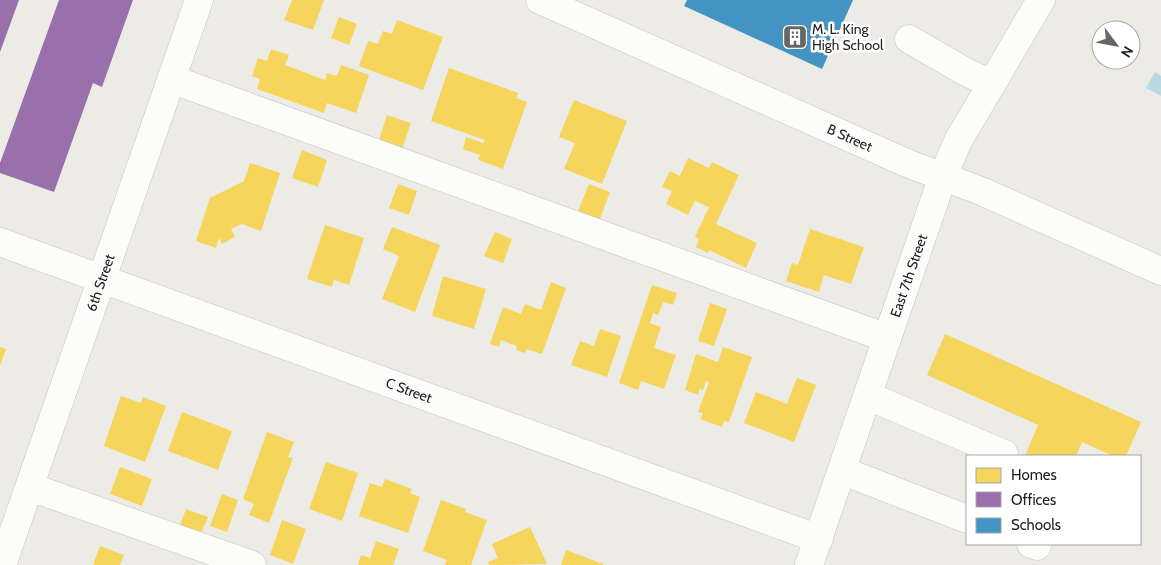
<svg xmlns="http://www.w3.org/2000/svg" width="1161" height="565" font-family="Cabin,sans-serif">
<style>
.water{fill:#b7d9e2}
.homes{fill:#f6d55c}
.offices{fill:#9970ab}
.schools{fill:#4393c3}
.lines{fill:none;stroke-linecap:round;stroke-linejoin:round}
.minor-casing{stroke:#c5c4c2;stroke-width:29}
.minor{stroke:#fcfcfb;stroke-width:28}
.labels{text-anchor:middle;stroke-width:5;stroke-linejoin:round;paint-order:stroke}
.poi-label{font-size:14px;fill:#1e1e1e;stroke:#fff;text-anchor:start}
.street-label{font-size:14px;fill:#1e1e1e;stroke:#fff}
</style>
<rect width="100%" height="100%" fill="#edebe6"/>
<path class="water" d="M1155 72 1161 76V96L1146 88Z"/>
<g class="homes">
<path d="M292 0H324L313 30 284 20Z"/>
<path d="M339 17 357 24 349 45 331 38Z"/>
<path d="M397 20 443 37 423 90 359 66 368 41 378 44 383 31 392 34Z"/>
<path d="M271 49 289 55 285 65 325 80 327 73 337 76 341 65 369 75 356 113 327 103 324 113 257 89 260 79 252 76 258 58 267 61Z"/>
<path d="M449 68 518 93 516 98 527 102 503 169 478 160 480 155 463 149 466 137 483 143 485 140 431 121Z"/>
<path d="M574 100 627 121 602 184 564 169 575 143 559 137Z"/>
<path d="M387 115 411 123 402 149 379 140Z"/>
<path d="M302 150 327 160 318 187 292 178Z"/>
<path d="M688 158 709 168 712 162 739 175 716 224 757 243 746 268 709 250 708 253 696 247 699 239 695 237 709 207 695 201 688 215 666 204 672 191 662 187 670 171 680 176Z"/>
<path d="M250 163 280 173 261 231 242 224 231 229 235 237 222 244 219 238 216 248 196 241 210 198 244 181Z"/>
<path d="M398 184 417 191 409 215 389 208Z"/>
<path d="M589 184 610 192 600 219 578 211Z"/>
<path d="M325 225 364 238 349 285 334 280 332 287 307 279Z"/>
<path d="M392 227 440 245 415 312 382 299 399 256 383 249Z"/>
<path d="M810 229 864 247 851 284 824 275 819 292 786 281 792 263 798 265Z"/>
<path d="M495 232 512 239 503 263 484 256Z"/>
<path d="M443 276 486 289 474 329 432 316Z"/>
<path d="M551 282 566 288 542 354 527 349 525 353 516 350 517 346 501 340 499 347 490 344 503 307 521 314 525 304 541 310Z"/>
<path d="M652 285 677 293 673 305 663 302 658 315 653 313 650 323 661 327 654 348 676 355 664 389 641 381 638 390 619 383Z"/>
<path d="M710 303 727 309 714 346 698 341Z"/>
<path d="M600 329 621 336 607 377 571 365 580 341 594 346Z"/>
<path d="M945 334 1141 422 1126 456H1113L1082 442 1076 456H1025L1038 425 927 375Z"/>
<path d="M0 347 6 349 0 366Z"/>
<path d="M723 347 752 357 729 422 724 421 722 427 700 419 703 413 698 412 709 382 706 381 703 390 700 388 698 395 685 390 696 354 718 362Z"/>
<path d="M797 378 816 385 794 442 744 423 756 392 787 404Z"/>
<path d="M121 396 141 403 143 397 166 406 145 462 104 446Z"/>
<path d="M182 412 232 431 218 470 168 451Z"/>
<path d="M267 432 294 442 288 457 293 458 269 523 249 515 254 504 243 499Z"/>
<path d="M326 462 358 473 342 521 309 509Z"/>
<path d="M120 467 152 479 142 506 110 494Z"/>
<path d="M385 479 412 489 410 493 420 497 408 533 359 516 370 483 382 487Z"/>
<path d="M222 494 238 500 227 532 210 526Z"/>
<path d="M441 500 466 509 465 512 487 520 471 565H445L447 560 423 551Z"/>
<path d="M186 509 208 517 201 533 180 525Z"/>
<path d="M282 520 306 529 293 564 270 555Z"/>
<path d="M530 527 547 564 489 565 488 562 498 558 492 544Z"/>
<path d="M376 541 399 549 393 565H358L361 555 370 558Z"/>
<path d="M100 546 124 555 120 565H93Z"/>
<path d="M566 550 603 564V565H561Z"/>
</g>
<g class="offices">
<path d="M0 0H19L0 52Z"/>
<path d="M59 0H133L102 87 93 83 54 192 0 173V163Z"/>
</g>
<path class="schools" d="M687 0H853L822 69 684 6Z"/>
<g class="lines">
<defs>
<g id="minor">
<path id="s1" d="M540 0 909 164 981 191 1161 271"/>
<path d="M909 39 964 71 991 84"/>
<path d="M171 79 887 338"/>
<path id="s2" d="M0 242 819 539"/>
<path d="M868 396 1004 454"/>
<path d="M843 471 967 519"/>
<path d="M30 487 252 565"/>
<path d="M1031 544 1037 546"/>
<path id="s3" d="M2 565 199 0"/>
<path id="s4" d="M809 565 943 176 958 141 1041 0"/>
</g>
</defs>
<use href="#minor" class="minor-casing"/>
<use href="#minor" class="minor"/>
</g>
<defs>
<symbol id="building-square" viewBox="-11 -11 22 22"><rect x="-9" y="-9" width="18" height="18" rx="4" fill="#666664" stroke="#fff"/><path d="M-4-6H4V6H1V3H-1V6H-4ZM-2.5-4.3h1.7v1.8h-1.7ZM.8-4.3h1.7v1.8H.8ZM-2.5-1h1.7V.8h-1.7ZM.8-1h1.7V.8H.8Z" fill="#fff"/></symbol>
</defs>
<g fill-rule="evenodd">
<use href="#building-square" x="781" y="23" width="28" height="28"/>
</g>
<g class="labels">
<g class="poi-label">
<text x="812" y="34">M. L. King<tspan x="812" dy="16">High School</tspan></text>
</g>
<g class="street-label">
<text dy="5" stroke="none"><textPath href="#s1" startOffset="339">B Street</textPath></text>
<text dy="5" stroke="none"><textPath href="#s4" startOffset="306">East 7th Street</textPath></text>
<text dy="5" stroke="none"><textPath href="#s3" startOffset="299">6th Street</textPath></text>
<text dy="5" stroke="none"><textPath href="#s2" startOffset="435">C Street</textPath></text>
</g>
</g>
<rect x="966" y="455" width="175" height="90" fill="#ffffff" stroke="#a5a5a5"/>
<rect x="976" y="468" width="25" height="15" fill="#f6d55c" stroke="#a5a5a5"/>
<text x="1011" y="480" font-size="15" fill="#1e1e1e">Homes</text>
<rect x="976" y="492" width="25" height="15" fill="#9970ab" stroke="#a5a5a5"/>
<text x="1011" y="505" font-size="15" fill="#1e1e1e">Offices</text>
<rect x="976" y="518" width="25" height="15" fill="#4393c3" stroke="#a5a5a5"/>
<text x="1011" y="530" font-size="15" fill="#1e1e1e">Schools</text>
<g transform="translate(1116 45) rotate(122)"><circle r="24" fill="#ffffff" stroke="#a5a5a5"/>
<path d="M0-4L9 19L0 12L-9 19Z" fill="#666664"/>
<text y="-8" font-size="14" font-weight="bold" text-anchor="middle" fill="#1e1e1e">N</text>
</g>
</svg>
